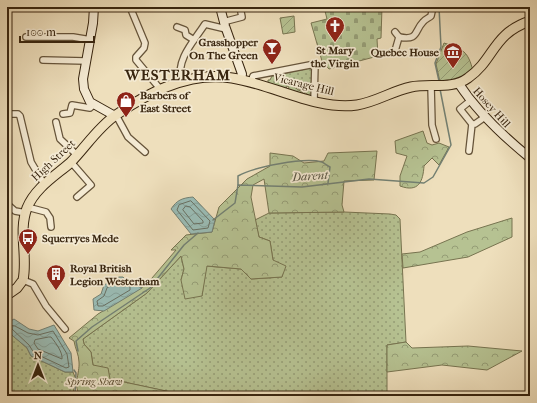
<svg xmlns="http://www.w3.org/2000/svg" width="537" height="403" font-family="'IM FELL French Canon',serif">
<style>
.grass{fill:url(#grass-dots);stroke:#777450}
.forest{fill:url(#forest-crowns);stroke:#777450}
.cemetery{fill:url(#cemetery-stones);stroke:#777450}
.garden{fill:url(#garden-furrows);stroke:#777450}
.water{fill:url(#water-waves);stroke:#738073}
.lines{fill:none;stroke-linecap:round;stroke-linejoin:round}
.shore{stroke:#697062;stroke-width:1}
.stream{stroke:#738073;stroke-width:1.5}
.street-casing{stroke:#66543a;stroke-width:8}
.secondary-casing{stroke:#38250f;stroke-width:10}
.primary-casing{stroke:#38250f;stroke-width:11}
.street{stroke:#f4ead3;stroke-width:5.5}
.secondary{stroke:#f4ead3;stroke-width:8}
.primary{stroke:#eedfbc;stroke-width:9}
.labels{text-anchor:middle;stroke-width:3.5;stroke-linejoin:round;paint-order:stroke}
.poi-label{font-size:11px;font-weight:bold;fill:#38250f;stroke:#f4ead3;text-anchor:start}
.street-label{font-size:11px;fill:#38250f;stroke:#f4ead3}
.park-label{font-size:11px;font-style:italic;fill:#584c30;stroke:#f4ead3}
.water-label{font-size:12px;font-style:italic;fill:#555241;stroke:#f4ead3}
.district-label{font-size:15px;font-weight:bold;letter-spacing:1px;fill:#38250f;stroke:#f4ead3}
</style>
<defs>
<pattern id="grass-dots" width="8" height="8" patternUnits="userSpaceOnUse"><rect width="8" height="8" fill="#b6c292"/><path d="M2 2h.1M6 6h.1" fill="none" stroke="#959d76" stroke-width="1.8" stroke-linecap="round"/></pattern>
<pattern id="forest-crowns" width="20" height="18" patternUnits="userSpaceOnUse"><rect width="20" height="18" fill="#b6c292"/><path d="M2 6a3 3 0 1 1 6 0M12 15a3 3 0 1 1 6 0" fill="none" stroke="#959d76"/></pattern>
<pattern id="cemetery-stones" width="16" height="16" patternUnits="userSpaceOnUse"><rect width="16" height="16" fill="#b6c292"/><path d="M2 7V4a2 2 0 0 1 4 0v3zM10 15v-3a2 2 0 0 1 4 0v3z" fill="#959d76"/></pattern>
<pattern id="garden-furrows" width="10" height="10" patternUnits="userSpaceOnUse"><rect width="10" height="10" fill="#b6c292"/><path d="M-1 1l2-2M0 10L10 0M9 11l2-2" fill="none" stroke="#959d76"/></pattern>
<pattern id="water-waves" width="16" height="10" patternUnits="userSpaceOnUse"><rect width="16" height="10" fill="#9abcb5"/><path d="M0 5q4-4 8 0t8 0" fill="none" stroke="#85a19a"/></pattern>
</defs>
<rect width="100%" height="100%" fill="#eedfbc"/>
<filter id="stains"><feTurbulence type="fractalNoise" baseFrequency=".005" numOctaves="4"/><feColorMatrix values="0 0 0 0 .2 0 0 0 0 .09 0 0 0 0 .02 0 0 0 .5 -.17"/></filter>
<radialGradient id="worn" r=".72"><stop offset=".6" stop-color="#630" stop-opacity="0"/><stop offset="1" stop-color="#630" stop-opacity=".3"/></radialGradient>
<g class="grass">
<path d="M309 68 312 70V95L310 96 278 75Z"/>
<path d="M272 76H277L305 94 288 90 289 87 287 86 286 89 268 85V80H270Z"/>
<path d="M344 212 390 214 396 215 400 219 406 342 387 345V396H177L170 392 110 379 93 365 91 352 84 344 83 339 147 293 181 256 184 269 181 280 202 296 206 266 241 269 251 279 282 277 273 260 270 241 259 237 255 220 269 213Z"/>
<path d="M7 333H10L27 348 31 356 65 372H73L75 377 73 396H7Z"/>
</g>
<g class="forest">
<path d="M423 131 427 143 432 145 439 143 449 147 439 165 432 158 424 166C423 181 419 193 400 186V176L407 156 396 153 395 141Z"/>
<path d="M377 151 374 180 344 181 342 205 344 212 269 213 264 179 253 185 251 197 259 237 270 241 273 260 286 266 282 277 251 279 241 269 207 266 202 296 185 299 181 280 184 269 181 256 147 293 83 339 84 344 91 352 93 365 108 368 110 379 171 392 177 396H81C72 387 80 373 79 362 79 355 75 348 74 341L69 338 98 314 146 285 176 250H171L186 235 212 232 219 207 247 179 270 166V153L293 156 304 163 324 161 328 153Z"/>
<path d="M512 218V237L468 257 403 268 402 254 420 252 467 232Z"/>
<path d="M406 342 412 348 468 346 522 351 487 370 442 365 387 372V345Z"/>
</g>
<path class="cemetery" d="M324 7H382L381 38 377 39 378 56 329 69 322 61 311 23 327 19Z"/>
<g class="garden">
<path d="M294 16 295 32 283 34 280 18Z"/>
<path d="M444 43C463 49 468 51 473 71L462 79 440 82 436 64Z"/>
</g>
<g class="water">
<path d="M193 197 215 220 212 232 191 234 171 209C177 200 182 198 193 197Z"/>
<path d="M119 277H123L127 281 142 288 104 311 94 310 93 299 101 294 104 285Z"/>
<path d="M14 319 29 329 38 331 54 325 71 353 73 372H65L31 356 27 348 7 331V323Z"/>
</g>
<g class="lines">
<g class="shore">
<path d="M191 201 210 221 208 228 193 230 177 210 179 205Z"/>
<path d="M186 206 190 207 203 221V223L194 224 183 210Z"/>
<path d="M120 281 130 287V290L103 306H98L97 301 104 296 107 288Z"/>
<path d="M15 326 28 333 38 335 53 331 67 354 69 367 66 368 34 353 29 345 12 329V326Z"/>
<path d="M49 337H51C56 343 63 353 62 359L38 349 34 343 35 340Z"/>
</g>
<g class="stream">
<path d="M439 81 435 63 441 47 439 7"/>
<path d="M238 185V176C254 167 304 157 322 162 324 163 328 166 330 167L328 183"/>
<path d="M213 220 235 203 238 185 302 187 369 179 424 183 433 177 451 145 440 89"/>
<path d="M78 351 76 341 92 327 150 288 184 245 198 233"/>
<path d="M74 370 76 373 75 394"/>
</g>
<defs>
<g id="street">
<path d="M130 7 145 43 144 48 136 57V60L161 90"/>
<path d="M223 22 242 17 241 12"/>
<path d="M177 27 185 30 186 35 194 40"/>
<path d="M26 37H73L91 40"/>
<path d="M399 37C419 41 414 31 423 22 425 19 429 18 431 16L433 7"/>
<path d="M395 51 399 37 395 32"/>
<path d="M43 60 86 61"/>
<path d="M181 81C176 59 194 41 205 24L226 29"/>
<path d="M251 83 253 76 315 64 314 101"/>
<path d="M431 86 432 125 436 139"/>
<path d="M470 101 460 109 472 124H475L485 117"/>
<path d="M7 114H18L20 116 31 162 44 184"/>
<path d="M63 114 70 113 72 105 90 108 94 104"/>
<path d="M116 115 128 137 145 152"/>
<path d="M56 122 60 139 77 155"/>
<path d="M469 151 472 124"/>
<path d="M71 162 91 185 77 197"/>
<path d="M7 204 15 211 26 213"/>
<path d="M27 207 46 212 50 218 51 227"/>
<path d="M23 280 33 284 46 306 65 329"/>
</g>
<g id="secondary">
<path d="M94 7 93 23 83 79 84 89 90 102 115 116"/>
<path d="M220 7 225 26 242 74 241 80"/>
<path d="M459 84C478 113 503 136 530 158"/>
</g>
<path id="primary" d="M7 295 17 288 23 280C28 257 18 231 27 208 35 188 55 176 70 163 85 148 98 127 116 115 150 91 190 71 232 78 272 84 317 111 357 105 376 102 392 91 411 87 429 83 452 90 468 78 495 59 492 34 530 21"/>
</defs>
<use href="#street" class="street-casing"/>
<use href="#secondary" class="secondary-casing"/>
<use href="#primary" class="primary-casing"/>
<use href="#street" class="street"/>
<use href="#secondary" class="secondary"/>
<use href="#primary" class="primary"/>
</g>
<defs>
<symbol id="church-pin" viewBox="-11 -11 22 30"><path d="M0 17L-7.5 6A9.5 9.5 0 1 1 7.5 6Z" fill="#8f2418" stroke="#f4ead3"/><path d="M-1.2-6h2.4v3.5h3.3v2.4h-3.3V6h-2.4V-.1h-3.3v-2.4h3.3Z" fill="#fff"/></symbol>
<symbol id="bar-pin" viewBox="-11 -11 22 30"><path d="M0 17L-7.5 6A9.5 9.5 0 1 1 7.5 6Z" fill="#8f2418" stroke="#f4ead3"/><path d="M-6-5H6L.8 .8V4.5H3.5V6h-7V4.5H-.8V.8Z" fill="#fff"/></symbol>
<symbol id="museum-pin" viewBox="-11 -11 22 30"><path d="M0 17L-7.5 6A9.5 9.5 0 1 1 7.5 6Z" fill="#8f2418" stroke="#f4ead3"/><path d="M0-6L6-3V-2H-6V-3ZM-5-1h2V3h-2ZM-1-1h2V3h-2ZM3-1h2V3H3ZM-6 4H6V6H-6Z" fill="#fff"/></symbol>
<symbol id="shop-pin" viewBox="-11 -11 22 30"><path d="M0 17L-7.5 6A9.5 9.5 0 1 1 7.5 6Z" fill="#8f2418" stroke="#f4ead3"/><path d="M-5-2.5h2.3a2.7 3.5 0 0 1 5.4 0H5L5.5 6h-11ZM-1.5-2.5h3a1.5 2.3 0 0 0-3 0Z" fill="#fff"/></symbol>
<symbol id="bus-pin" viewBox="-11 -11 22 30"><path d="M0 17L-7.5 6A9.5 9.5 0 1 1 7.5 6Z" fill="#8f2418" stroke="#f4ead3"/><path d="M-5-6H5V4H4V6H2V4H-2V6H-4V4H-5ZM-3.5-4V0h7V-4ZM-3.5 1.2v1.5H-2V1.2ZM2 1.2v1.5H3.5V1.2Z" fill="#fff"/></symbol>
<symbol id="building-pin" viewBox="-11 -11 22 30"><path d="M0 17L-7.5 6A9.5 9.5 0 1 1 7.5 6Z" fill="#8f2418" stroke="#f4ead3"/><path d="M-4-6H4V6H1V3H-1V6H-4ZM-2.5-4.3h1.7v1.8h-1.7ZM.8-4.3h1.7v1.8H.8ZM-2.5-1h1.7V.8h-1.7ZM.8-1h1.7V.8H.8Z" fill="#fff"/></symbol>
</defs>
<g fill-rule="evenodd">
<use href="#church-pin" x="324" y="15" width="22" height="30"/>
<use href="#bar-pin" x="261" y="37" width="22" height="30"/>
<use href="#museum-pin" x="442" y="41" width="22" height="30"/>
<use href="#shop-pin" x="115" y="90" width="22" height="30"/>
<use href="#bus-pin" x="17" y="227" width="22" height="30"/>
<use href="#building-pin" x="45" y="263" width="22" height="30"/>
</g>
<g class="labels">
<g class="poi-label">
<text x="258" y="46" text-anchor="end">Grasshopper<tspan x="258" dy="13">On The Green</tspan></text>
<text x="335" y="54" text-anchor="middle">St Mary<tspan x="335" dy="13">the Virgin</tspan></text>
<text x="439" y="56" text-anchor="end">Quebec House</text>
<text x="140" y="99">Barbers of<tspan x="140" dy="13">East Street</tspan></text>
<text x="42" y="242">Squerryes Mede</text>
<text x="70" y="272">Royal British<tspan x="70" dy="13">Legion Westerham</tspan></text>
</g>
<g class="street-label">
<text transform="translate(304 84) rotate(14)" y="4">Vicarage Hill</text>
<text transform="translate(492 107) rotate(48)" y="4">Hosey Hill</text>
<text transform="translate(53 160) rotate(-43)" y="4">High Street</text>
</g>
<g class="park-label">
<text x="94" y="385">Spring Shaw</text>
</g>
<g class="water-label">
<text transform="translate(310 176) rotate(-4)" y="4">Darent</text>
</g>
<g class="district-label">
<text x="178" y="80">WESTERHAM</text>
</g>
</g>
<rect width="537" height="403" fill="none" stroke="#eedfbc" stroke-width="24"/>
<rect x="8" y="8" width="521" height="387" fill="none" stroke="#38250f" stroke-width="2"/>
<rect x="12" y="12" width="513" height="379" fill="none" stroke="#38250f"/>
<g transform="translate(38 365)" stroke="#f4ead3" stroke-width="3" paint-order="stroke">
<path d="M0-3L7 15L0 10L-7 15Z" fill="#38250f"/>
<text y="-6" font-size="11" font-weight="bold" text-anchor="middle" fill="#38250f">N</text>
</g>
<path d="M20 36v6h74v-6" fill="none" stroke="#38250f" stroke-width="2"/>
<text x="26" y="36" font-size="12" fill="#38250f" stroke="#f4ead3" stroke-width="3" paint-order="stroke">100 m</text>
<rect width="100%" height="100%" filter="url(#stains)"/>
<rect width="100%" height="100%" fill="url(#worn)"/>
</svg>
